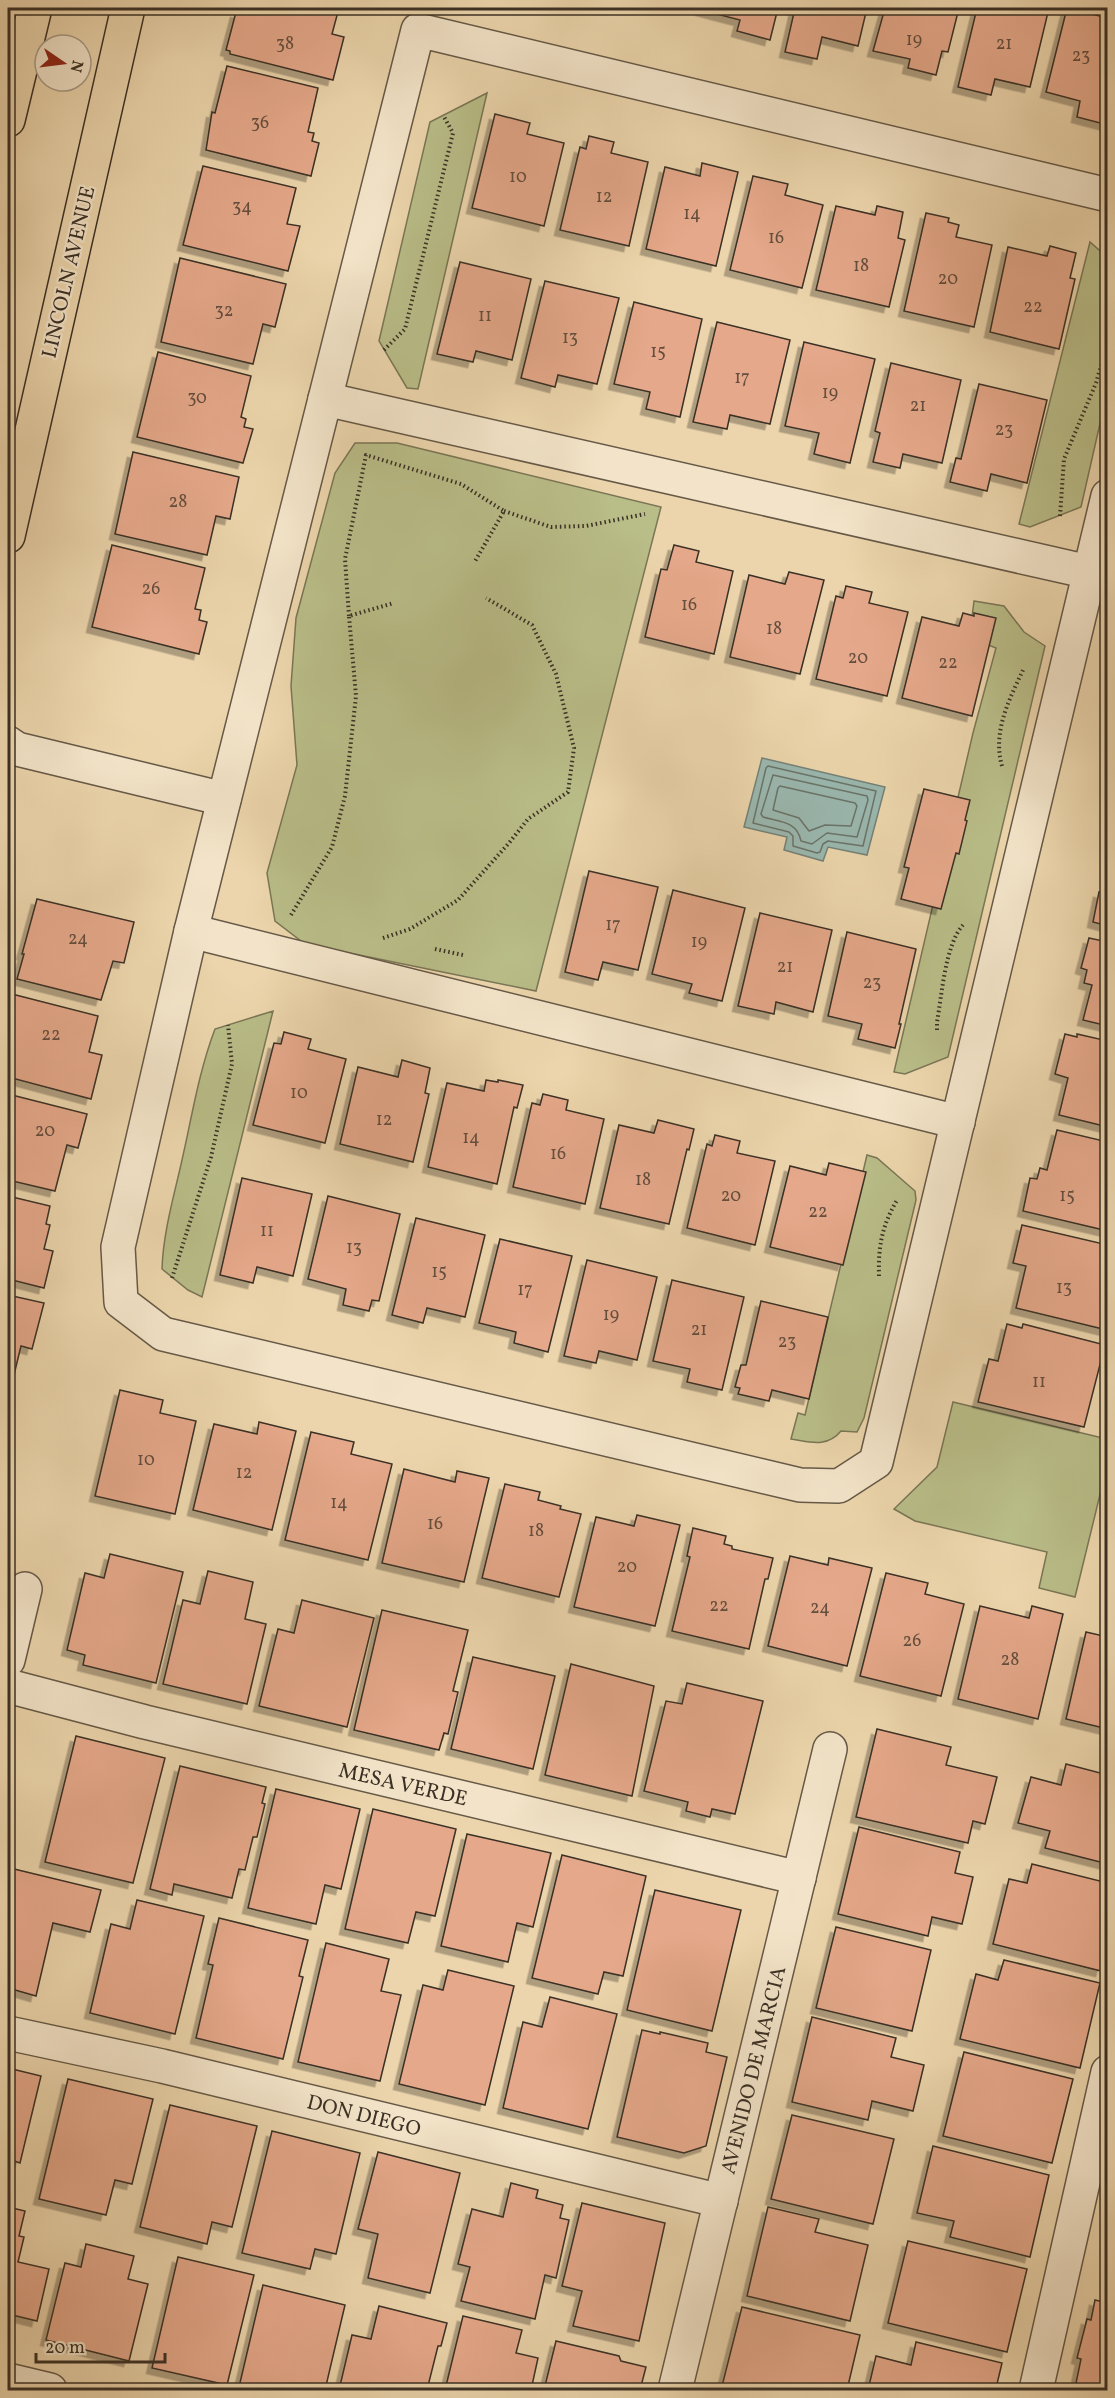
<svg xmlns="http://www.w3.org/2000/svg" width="1115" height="2398" font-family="Vollkorn,serif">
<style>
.green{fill:#b9bd88;stroke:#7a7656;stroke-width:1.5}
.water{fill:#9ab8b0;stroke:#748278;stroke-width:1.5}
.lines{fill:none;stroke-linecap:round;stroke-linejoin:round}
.shore{stroke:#6a746a;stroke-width:1.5}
.building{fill:#e5a88a;stroke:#3a3025;stroke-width:1.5;filter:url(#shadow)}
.street-casing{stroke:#665947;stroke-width:36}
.primary-casing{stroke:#3a3025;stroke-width:36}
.path{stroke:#3a3025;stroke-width:4;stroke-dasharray:1.5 3;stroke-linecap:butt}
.street{stroke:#f3e4c9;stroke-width:33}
.primary{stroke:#ecd5ac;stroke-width:33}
.labels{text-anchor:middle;stroke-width:4.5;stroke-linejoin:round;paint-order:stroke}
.number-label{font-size:18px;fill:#654e3e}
.street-label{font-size:21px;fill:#3a3025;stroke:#f3e4c9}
</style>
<defs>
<filter id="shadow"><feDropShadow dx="-5.5" dy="5.5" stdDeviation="0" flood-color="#0004"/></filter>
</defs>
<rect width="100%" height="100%" fill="#ecd5ac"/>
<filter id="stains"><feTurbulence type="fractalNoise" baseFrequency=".00333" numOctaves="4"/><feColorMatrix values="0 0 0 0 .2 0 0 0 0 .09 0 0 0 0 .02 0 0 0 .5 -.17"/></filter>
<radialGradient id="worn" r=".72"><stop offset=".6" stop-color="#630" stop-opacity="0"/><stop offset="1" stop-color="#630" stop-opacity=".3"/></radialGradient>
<g class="green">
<path d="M487 93 418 389 407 388 379 341 430 122Z"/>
<path d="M1090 242 1107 257V393L1081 507 1030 527 1019 524Z"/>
<path d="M355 443H397L661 507 536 991 305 944 275 921 267 873 297 765 291 686 296 618 335 473Z"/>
<path d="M974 601 1004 606 1024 632 1045 646 948 1057 905 1074 894 1072 973 733 996 648 988 645 972 617Z"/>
<path d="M273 1011 202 1297 188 1290 162 1269C163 1233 174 1196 182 1160 192 1116 199 1071 215 1029Z"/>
<path d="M867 1155 877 1158 915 1191 916 1200 864 1418 857 1432 841 1431C827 1448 810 1442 791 1439L798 1413 805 1415Z"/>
<path d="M953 1402 1107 1439V1466L1075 1597 1039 1588 1047 1552 915 1521 894 1509 937 1467Z"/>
</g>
<path class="water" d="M762 758 885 787 867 855 828 847 823 861 784 850 787 837 744 827Z"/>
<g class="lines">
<g class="shore">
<path d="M768 766 876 791 863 846 828 841 823 844 820 852 817 853 793 846V836L789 832 753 823 766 768Z"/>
<path d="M773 775 867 796 868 800 857 837 827 833 812 844 801 841C797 821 780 822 763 817L761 814Z"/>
<path d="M780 786 855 803 857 806 851 826 825 825 809 831 799 818 773 810 778 788Z"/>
</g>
</g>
<g class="building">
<path d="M241 8H339L332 34 344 37 333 80 230 54V51L226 50 236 12 240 13Z"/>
<path d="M701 8H778L770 40 737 31 740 20 701 10Z"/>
<path d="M795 8H867L858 46 822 37 817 59 785 52Z"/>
<path d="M885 8H959L948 52 942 51 936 75 908 68 910 59 873 51Z"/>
<path d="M977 8H1049L1030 87 995 79 991 95 958 87Z"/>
<path d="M1067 8 1108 18V125L1077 117 1080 101 1046 92Z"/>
<path d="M227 66 318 88 308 132 314 133 312 141 319 143 311 176 206 150 212 112 215 113Z"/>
<path d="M495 114 530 123 527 134 564 143 544 226 472 208Z"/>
<path d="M589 136 614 142 611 153 648 162 629 246 560 230 580 147 586 149Z"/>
<path d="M702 163 738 172 716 266 646 249 665 167 700 176Z"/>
<path d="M203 166 296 188 287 224 300 226 288 271 183 245Z"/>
<path d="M753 176 788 184 785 195 823 205 802 288 730 270Z"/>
<path d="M836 206 875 215 877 206 903 212 898 238 905 240 889 307 816 290Z"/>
<path d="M926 213 949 218 948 222 959 225 956 237 992 245 974 327 904 311Z"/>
<path d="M1050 246 1076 253 1070 278 1075 279 1059 349 990 332 1008 247 1047 256Z"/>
<path d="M180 258 286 284 275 327 263 324 253 364 161 342Z"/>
<path d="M460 262 531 279 512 360 476 351 473 362 437 354Z"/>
<path d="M545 281 619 298 597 384 558 375 555 387 521 378Z"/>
<path d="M634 302 702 319 680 417 646 409 650 392 614 384Z"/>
<path d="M717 322 790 340 770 424 730 415 727 429 693 422Z"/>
<path d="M804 342 875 359 850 463 814 454 819 433 785 426Z"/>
<path d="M158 352 251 376 241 417 246 419 244 427 253 429 243 463 137 437Z"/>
<path d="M891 363 961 380 942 463 903 454 900 468 873 462 880 433 875 431Z"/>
<path d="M979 384 1047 400 1027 483 991 474 987 491 950 482 956 458 961 459Z"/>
<path d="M133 452 239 477 230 519 216 516 207 555 115 534Z"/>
<path d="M112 545 205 568 195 609 201 610 199 620 207 622 199 654 92 627Z"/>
<path d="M674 545 699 551 696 562 733 571 714 654 645 637 661 569 667 570Z"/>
<path d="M789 572 824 580 800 674 730 657 749 575 785 584Z"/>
<path d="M846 586 872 592 869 603 908 612 887 696 816 679 836 596 843 598Z"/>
<path d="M963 613 974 616V613L996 618 972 716 902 698 922 617 959 626Z"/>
<path d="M924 789 970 800 965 820 967 821 959 854 956 853 941 909 901 899 909 868 904 867Z"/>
<path d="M589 871 658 887 638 970 603 962 598 980 565 972Z"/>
<path d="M673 890 745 908 722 1001 689 993 692 984 652 974Z"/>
<path d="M1099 892 1108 894V926L1093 922Z"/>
<path d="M37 899 134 922 124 963 113 961 101 1000 17 979 24 954H22Z"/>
<path d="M760 913 832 930 813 1012 776 1002 774 1014 738 1006Z"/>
<path d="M847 932 916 949 899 1024H901L895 1048 858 1039 862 1024 828 1016Z"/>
<path d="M1089 938 1108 942V1026L1083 1020 1092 985 1084 983 1087 970 1081 968Z"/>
<path d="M8 993 98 1016 89 1052 102 1055 91 1099 8 1077Z"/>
<path d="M284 1032 311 1039 308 1049 346 1059 325 1143 253 1125 274 1043 281 1044Z"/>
<path d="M1065 1034 1077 1037V1034L1108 1041V1127L1059 1115 1068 1078 1055 1074Z"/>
<path d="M402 1060 430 1068 425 1093 429 1094 413 1162 340 1144 358 1067 398 1077Z"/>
<path d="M486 1080 498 1082V1080L523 1085 517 1108 514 1107 497 1184 428 1167 447 1083 484 1091Z"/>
<path d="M8 1094 87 1114 78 1148 67 1145 55 1191 8 1180Z"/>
<path d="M543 1094 568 1100 566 1110 604 1119 585 1204 513 1187 532 1103 540 1105Z"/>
<path d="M658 1120 694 1129 689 1150 687 1149 669 1224 600 1208 619 1125 654 1133Z"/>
<path d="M1057 1130 1108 1142V1231L1023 1211 1030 1178 1037 1179 1040 1168 1047 1170Z"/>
<path d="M715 1135 740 1141 737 1153 775 1161 755 1245 687 1228 707 1144 712 1146Z"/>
<path d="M829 1163 866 1172 843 1265 770 1247 790 1166 826 1175Z"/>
<path d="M242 1178 312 1194 293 1276 257 1267 253 1283 220 1275Z"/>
<path d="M8 1196 50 1206 46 1224 50 1225 44 1249 53 1251 44 1288 8 1279Z"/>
<path d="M328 1196 400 1214 379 1301 372 1300 369 1311 343 1305 346 1289 308 1279Z"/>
<path d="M416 1218 485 1235 465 1317 427 1308 423 1323 392 1315Z"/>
<path d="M1022 1225 1108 1245 1107 1330 1016 1308 1026 1266 1013 1263Z"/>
<path d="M500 1239 572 1256 548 1352 514 1343 516 1332 479 1323Z"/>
<path d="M587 1260 657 1277 637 1360 599 1351 596 1363 564 1356Z"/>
<path d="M672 1280 744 1297 722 1390 687 1382 690 1369 653 1361Z"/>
<path d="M8 1295 44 1303 32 1349 21 1346 12 1383 8 1382Z"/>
<path d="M761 1301 828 1317 809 1399 772 1390 769 1401 738 1394 740 1388 735 1387 741 1365H746Z"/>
<path d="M1007 1324 1022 1328 1023 1324 1105 1345 1084 1427 978 1402 989 1359 998 1361Z"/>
<path d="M120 1390 163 1400 160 1413 196 1421 175 1514 95 1496Z"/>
<path d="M259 1422 296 1431 272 1530 193 1510 214 1424 257 1434Z"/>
<path d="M311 1432 354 1442 351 1454 392 1464 368 1560 285 1540Z"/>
<path d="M404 1469 455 1482 457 1471 489 1478 464 1582 382 1563Z"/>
<path d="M505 1484 540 1492 538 1500 561 1506 560 1509 581 1514 559 1597 482 1578Z"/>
<path d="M637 1515 680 1525 655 1626 574 1607 596 1517 634 1526Z"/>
<path d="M693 1528 726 1536 724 1544 732 1546V1549L773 1558 768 1579H765L749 1649 672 1631 690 1557 687 1556Z"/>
<path d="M110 1554 183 1572 156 1683 83 1665 85 1655 67 1650 85 1573 104 1578Z"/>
<path d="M790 1556 828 1565 829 1558 872 1568 847 1666 768 1646Z"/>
<path d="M208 1571 253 1582 245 1619 266 1624 247 1704 163 1684 183 1600 200 1604Z"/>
<path d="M886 1573 928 1583 925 1594 964 1604 941 1696 860 1676Z"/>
<path d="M302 1600 374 1618 347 1727 259 1706 278 1629 294 1633Z"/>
<path d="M980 1606 1029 1618 1032 1606 1063 1614 1038 1719 958 1699Z"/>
<path d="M382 1610 468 1630 453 1691 458 1692 448 1734 444 1733 439 1750 354 1730Z"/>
<path d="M1086 1632 1108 1637V1729L1066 1719Z"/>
<path d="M473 1657 555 1676 533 1769 451 1749Z"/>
<path d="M571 1664 654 1686 632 1796 545 1775Z"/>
<path d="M687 1683 763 1701 735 1814 712 1809 710 1817 686 1811 688 1802 644 1791 666 1701 682 1704Z"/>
<path d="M877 1729 951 1747 946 1765 997 1777 985 1824 973 1821 968 1843 856 1817Z"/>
<path d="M76 1736 165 1758 133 1883 45 1862Z"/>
<path d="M1066 1764 1108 1775V1864L1045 1848 1050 1831 1018 1823 1031 1777 1061 1785Z"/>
<path d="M180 1766 266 1787 262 1803 265 1804 257 1837H253L245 1870 239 1869 232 1898 174 1884 172 1895 150 1889Z"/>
<path d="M276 1789 360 1809 341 1889 325 1885 316 1924 248 1908Z"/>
<path d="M373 1809 456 1829 435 1916 416 1912 408 1943 345 1929Z"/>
<path d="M859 1827 960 1852 955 1873 973 1877 962 1924 932 1917 928 1936 838 1914Z"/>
<path d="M467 1834 551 1853 533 1927 517 1923 508 1962 441 1946Z"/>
<path d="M562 1855 646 1876 623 1976 604 1972 598 1994 532 1978Z"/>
<path d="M1032 1864 1108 1883V1945L1101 1971 993 1944 1009 1879 1027 1883Z"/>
<path d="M10 1868 101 1890 90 1932 53 1923 36 1996 8 1988V1877Z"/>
<path d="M655 1890 741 1910 712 2031 627 2010Z"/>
<path d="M137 1900 204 1916 175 2034 90 2013 111 1924 130 1929Z"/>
<path d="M219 1918 308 1940 299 1976 303 1977 283 2059 196 2038 213 1965 208 1964Z"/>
<path d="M836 1927 931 1950 912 2031 816 2008Z"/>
<path d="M326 1943 389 1959 381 1991 401 1995 380 2081 298 2062Z"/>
<path d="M1004 1960 1100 1983 1080 2068 960 2039 976 1974 998 1980Z"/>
<path d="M448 1970 514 1986 485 2105 399 2084 423 1985 443 1990Z"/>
<path d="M550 1997 617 2014 588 2129 503 2108 523 2022 542 2027Z"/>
<path d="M812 2017 896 2038 891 2057 924 2065 913 2111 872 2101 868 2120 792 2102Z"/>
<path d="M642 2030 660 2034V2032L708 2043 706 2052 727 2057 706 2146 684 2153 617 2137Z"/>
<path d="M964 2052 1073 2079 1052 2163 943 2136Z"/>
<path d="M8 2068 41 2076 20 2163 8 2159Z"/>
<path d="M68 2079 153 2099 132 2184 115 2180 106 2215 39 2199Z"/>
<path d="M170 2105 257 2126 232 2227 212 2222 207 2244 140 2227Z"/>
<path d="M792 2115 894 2139 873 2224 771 2199Z"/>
<path d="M272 2131 360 2153 336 2254 315 2249 310 2269 242 2253Z"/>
<path d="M933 2146 1049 2175 1030 2257 950 2237 954 2221 917 2213Z"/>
<path d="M378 2152 460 2173 430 2293 368 2278 378 2234 358 2229Z"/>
<path d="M511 2183 538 2190 536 2198 563 2205 560 2218 569 2220 556 2278 545 2275 535 2319 461 2301 470 2267 458 2264 472 2209 503 2217Z"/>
<path d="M582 2203 665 2223 639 2341 573 2326 582 2291 562 2286Z"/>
<path d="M8 2207 25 2211 19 2236 24 2237 18 2262 49 2269 37 2321 8 2314Z"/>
<path d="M768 2207 819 2219 815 2232 868 2245 850 2321 747 2296Z"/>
<path d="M908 2241 1027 2269 1007 2352 888 2323Z"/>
<path d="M86 2244 134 2256 128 2279 148 2284 129 2361 46 2340 65 2263 81 2267Z"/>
<path d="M178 2257 254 2275 227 2385 152 2368Z"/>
<path d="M263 2285 345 2305 325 2390H254L239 2387Z"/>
<path d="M1095 2300 1108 2303V2390L1078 2389 1079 2384 1076 2383 1081 2359 1077 2358 1087 2319 1091 2320Z"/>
<path d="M379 2306 447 2323 441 2346H438L427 2390H339L352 2335 371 2339Z"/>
<path d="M742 2307 860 2335 847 2390H721Z"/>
<path d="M463 2316 522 2330 516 2353 538 2358 531 2390H445Z"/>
<path d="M556 2341 619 2356 621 2361 646 2367 640 2390H544Z"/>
<path d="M916 2342 1002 2363 997 2384 1001 2385 999 2390H868L876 2356 911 2365Z"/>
</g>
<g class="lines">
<defs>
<g id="street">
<path d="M1108 195 418 30 191 931 118 1247 121 1302 163 1334 800 1485 839 1486 876 1462 1108 496"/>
<path d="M325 399 1089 572"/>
<path d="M8 743 17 749 224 799"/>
<path d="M191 931 958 1122"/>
<path d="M8 1660 25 1589"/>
<path d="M8 1686 145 1722 799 1878"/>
<path d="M8 2033 162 2066 721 2201"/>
<path d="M8 2380 50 2390"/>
<path d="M675 2390 830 1749"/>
<path d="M1036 2390 1108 2072"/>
</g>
<g id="primary">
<path d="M8 120 35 8"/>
<path d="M8 536 128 8"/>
</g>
</defs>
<use href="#street" class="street-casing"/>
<use href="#primary" class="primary-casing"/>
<g class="path">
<path d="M384 350 405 329 453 133 443 115"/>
<path d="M504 511 551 527 586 526 645 514"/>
<path d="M1060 516 1064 459 1096 383 1108 342"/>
<path d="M349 616 345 559 366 455 461 484 504 511 474 563"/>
<path d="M1002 766C992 731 1010 698 1024 668"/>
<path d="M291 915 332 847 345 796 356 696 349 616 394 603"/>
<path d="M383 938 410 929 458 900 509 843 528 819 568 792 574 748 556 674 532 625 486 598"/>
<path d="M435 949 463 955"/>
<path d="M937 1030V1022C942 995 945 945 963 925"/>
<path d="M879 1276C878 1246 882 1226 897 1200"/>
<path d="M172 1278 211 1157 232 1064 228 1025"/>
</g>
<use href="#street" class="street"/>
<use href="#primary" class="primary"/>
</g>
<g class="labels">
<g class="number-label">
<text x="914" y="45">19</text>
<text x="285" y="49">38</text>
<text x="1004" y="49">21</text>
<text x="1081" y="61">23</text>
<text x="260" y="128">36</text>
<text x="518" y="182">10</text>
<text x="604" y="202">12</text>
<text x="242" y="212">34</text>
<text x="692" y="219">14</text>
<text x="776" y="243">16</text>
<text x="861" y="271">18</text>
<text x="948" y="284">20</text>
<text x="1033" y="312">22</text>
<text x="224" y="316">32</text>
<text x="485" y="321">11</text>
<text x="570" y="343">13</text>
<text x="658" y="357">15</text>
<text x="742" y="383">17</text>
<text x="830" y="398">19</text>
<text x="197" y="403">30</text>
<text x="918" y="411">21</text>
<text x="1004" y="435">23</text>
<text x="178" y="507">28</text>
<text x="151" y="594">26</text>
<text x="689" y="610">16</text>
<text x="774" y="634">18</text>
<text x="858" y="663">20</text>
<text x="948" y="668">22</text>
<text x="613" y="930">17</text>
<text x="78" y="944">24</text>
<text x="699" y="947">19</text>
<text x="785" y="972">21</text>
<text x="872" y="988">23</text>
<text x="51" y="1040">22</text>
<text x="299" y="1098">10</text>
<text x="384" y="1125">12</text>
<text x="45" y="1136">20</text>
<text x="471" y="1143">14</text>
<text x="558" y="1159">16</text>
<text x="643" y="1185">18</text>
<text x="731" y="1201">20</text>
<text x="1067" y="1201">15</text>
<text x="818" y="1217">22</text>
<text x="267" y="1236">11</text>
<text x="354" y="1253">13</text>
<text x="439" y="1277">15</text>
<text x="1064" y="1293">13</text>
<text x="525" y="1295">17</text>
<text x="611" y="1320">19</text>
<text x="699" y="1335">21</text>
<text x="787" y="1347">23</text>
<text x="1039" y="1387">11</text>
<text x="146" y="1465">10</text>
<text x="244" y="1478">12</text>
<text x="339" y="1508">14</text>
<text x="435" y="1529">16</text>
<text x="536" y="1536">18</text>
<text x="627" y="1572">20</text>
<text x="719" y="1611">22</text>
<text x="820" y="1613">24</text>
<text x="912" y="1646">26</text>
<text x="1010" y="1665">28</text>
</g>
<g class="street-label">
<text transform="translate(68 272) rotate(-77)" y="7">LINCOLN AVENUE</text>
<text transform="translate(403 1784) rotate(13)" y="7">MESA VERDE</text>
<text transform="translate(753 2070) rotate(-76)" y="7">AVENIDO DE MARCIA</text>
<text transform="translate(364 2115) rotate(14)" y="7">DON DIEGO</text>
</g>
</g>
<rect width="1115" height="2398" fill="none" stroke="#ecd5ac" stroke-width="30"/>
<rect x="9" y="9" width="1097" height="2380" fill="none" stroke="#3a3025" stroke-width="3"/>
<rect x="15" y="15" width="1085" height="2368" fill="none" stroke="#3a3025" stroke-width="1.5"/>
<g transform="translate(63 63) rotate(104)"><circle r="28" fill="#f3e4c9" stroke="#a99c87" stroke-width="1.5"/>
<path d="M0-4.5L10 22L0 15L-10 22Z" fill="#8f2418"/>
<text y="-9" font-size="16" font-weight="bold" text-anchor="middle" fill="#3a3025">N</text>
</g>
<path d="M36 2353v9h129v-9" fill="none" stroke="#3a3025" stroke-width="3"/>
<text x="45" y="2353" font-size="18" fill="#3a3025" stroke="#f3e4c9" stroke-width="4.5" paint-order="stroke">20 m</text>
<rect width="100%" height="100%" filter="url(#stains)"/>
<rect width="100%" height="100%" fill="url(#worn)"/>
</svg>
